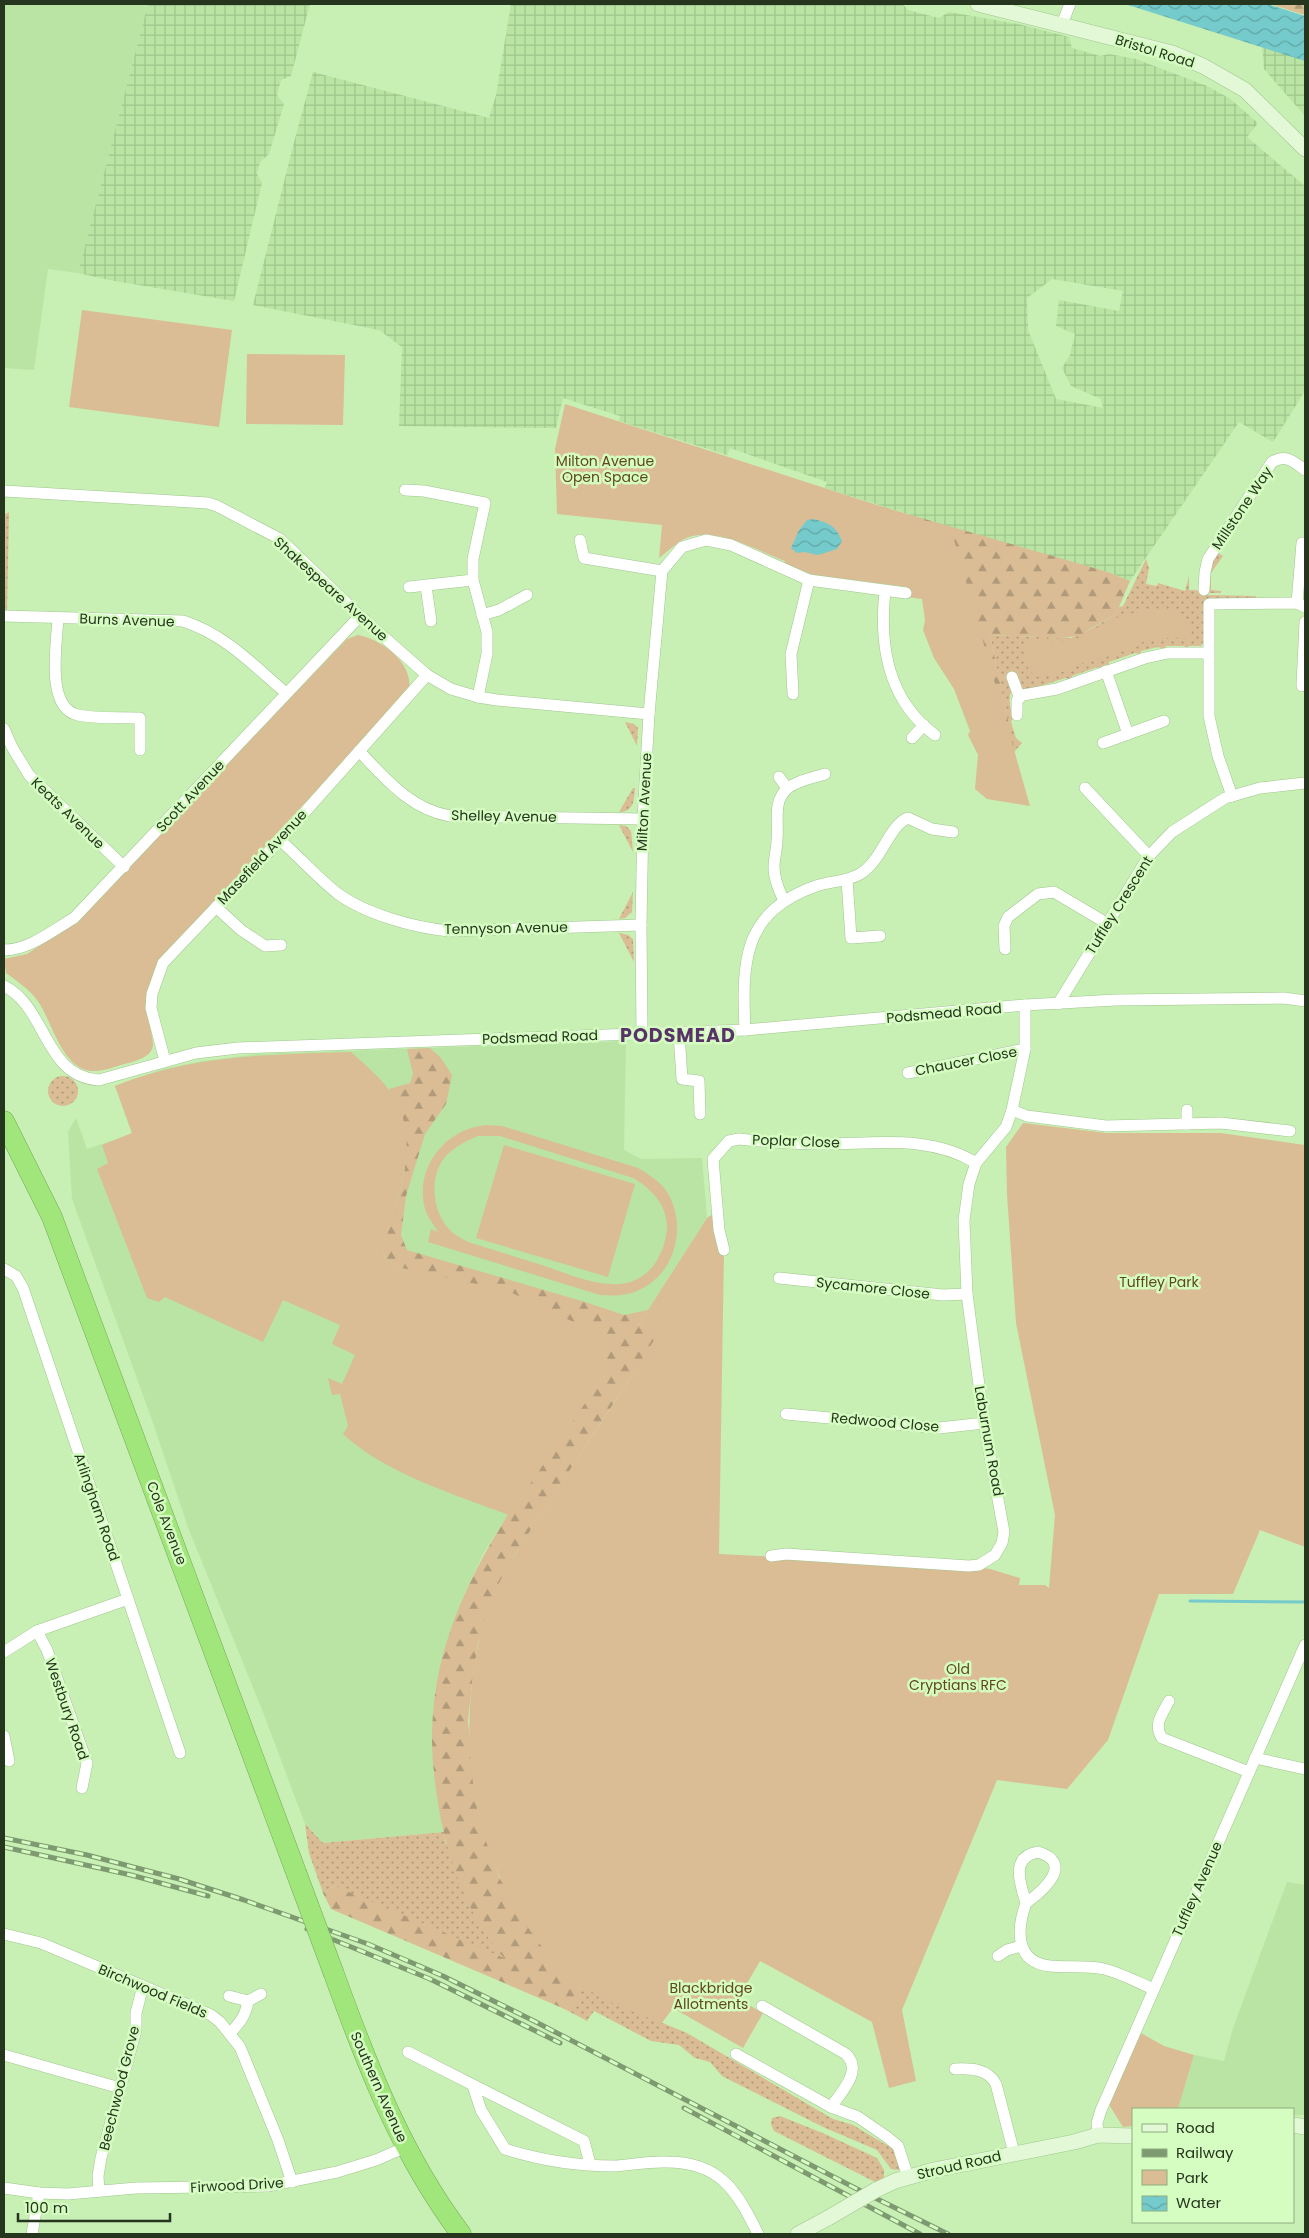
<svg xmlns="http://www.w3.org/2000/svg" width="1309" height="2238" font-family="Poppins,sans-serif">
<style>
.built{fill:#b9e4a3}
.industrial{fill:url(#industrial-grid);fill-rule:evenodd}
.grass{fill:url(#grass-dots)}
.forest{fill:url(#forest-firs)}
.green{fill:#dabd95;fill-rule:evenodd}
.water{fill:url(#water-waves)}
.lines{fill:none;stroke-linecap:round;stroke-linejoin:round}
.stream{stroke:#75cbcb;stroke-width:3}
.street-casing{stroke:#a0c78d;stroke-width:12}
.secondary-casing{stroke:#a0c78d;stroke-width:16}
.highway-casing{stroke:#75a85a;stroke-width:21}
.street{stroke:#fff;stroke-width:11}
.secondary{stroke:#e2f8d7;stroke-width:15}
.highway{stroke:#a0e67a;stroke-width:20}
.rail-casing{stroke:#7e9a70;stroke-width:5}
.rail{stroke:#d5fdc1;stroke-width:3;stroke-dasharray:9;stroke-linecap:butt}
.secondary-bridge-casing{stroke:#a0c78d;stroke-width:16;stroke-linecap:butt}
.highway-bridge-casing{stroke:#75a85a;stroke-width:21;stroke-linecap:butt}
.secondary-bridge{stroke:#e2f8d7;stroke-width:15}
.highway-bridge{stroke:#a0e67a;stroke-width:20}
.labels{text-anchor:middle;stroke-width:5;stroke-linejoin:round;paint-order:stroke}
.street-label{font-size:14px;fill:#26351e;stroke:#d5fdc1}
.park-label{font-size:14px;fill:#62471d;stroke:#d5fdc1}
.district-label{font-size:19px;font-weight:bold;letter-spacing:1px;fill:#593269;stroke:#d5fdc1}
</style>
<defs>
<pattern id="industrial-grid" width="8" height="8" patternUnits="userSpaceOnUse" patternTransform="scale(1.25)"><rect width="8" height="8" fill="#b9e4a3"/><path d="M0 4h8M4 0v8" fill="none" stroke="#9fc48c"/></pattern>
<pattern id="grass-dots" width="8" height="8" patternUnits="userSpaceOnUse" patternTransform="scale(1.25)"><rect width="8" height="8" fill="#dabd95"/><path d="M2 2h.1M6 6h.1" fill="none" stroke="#b19a79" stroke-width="1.8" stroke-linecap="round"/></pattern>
<pattern id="forest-firs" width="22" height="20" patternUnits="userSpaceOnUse" patternTransform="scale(1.25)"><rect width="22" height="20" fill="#dabd95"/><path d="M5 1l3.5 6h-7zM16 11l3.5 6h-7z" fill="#b19a79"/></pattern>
<pattern id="water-waves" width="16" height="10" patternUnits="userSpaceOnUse" patternTransform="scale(1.25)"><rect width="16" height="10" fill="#75cbcb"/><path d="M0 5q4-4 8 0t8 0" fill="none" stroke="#60a6a4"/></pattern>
</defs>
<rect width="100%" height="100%" fill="#c8efb4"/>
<g class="built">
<path d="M4 4H148L78 273 48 269 34 370 4 368Z"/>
<path d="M626 1041 624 1150 641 1159 702 1158 707 1218 639 1324 499 1528 483 1554 464 1595 442 1659 433 1713V1768L444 1832 323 1843 305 1824 263 1712 189 1530 152 1420 72 1199 68 1132 76 1118 87 1149 132 1134 115 1086 163 1069 202 1061 258 1054Z"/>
<path d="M1287 1882 1305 1885V2115H1293V2109H1178L1194 2055 1224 2061 1233 2028Z"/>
</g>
<g class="industrial">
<path d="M148 4H310L291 76 281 80 277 95 284 104 269 154 260 162 257 174 262 183 234 301 109 280 78 273Z"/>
<path d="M511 4H903L908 10 939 18 949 12 1018 24 1069 37 1072 48 1100 56 1109 54 1136 59 1207 86 1229 98 1258 123 1247 137 1305 186V391L1273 442 1239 422 1130 581 1108 572 1003 544 825 488 827 482 730 448 727 455 619 421 620 416 563 398 556 428 399 426 402 347 379 330 253 305 293 146 313 72 489 118 496 95ZM1052 279 1123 291 1119 311 1059 300 1056 326 1075 334 1070 355 1062 368 1071 386 1101 399 1103 408 1056 399 1028 330 1027 298Z"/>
<path d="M1262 46 1305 60V116L1264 69Z"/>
</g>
<g class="grass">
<path d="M9 512 7 611 4 610V515Z"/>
<path d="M1216 552 1223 556 1211 573V590L1221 591V593H1205V595L1256 596V600L1205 599 1204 641 1201 646H1189L1186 648 1184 646H1166L1164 649 1158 647 1141 651 1140 654 1135 653 1109 662V666L1100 669 1098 667 1072 676 1071 680 1066 678 1040 686V688L1012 691C1007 699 1011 710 1013 717L1011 722 1016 738 1022 743 1014 752 990 635 1071 638 1091 629 1116 614 1119 607 1123 606 1146 559 1149 568 1146 584 1157 586 1158 583 1185 591 1189 576V590L1208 591V572Z"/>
<path d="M625 722 634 724 638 728 637 746Z"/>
<path d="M633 788H635C634 800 634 812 619 812Z"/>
<path d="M619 825 626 826 631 831 633 852Z"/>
<path d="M633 892 632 912 625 918 619 919Z"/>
<path d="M619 933 628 935 633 939 634 962Z"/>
<circle cx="63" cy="1091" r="15"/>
<path d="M305 1824 323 1843 444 1832 446 1844 487 1843 499 1877 580 1984 616 2004 687 2033 833 2119 853 2125 898 2152 901 2159 899 2170 891 2169 877 2150 823 2127 722 2076 710 2062 695 2058 679 2045 651 2041 594 2011 587 2021 335 1886 323 1893 309 1853Z"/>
<path d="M780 2116 825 2134 877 2158 884 2170V2180L877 2183 774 2131 771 2124 772 2118Z"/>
</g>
<g class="forest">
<path d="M1270 4H1305V15Z"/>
<path d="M814 487 1108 572 1130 581 1116 614 1078 636 1062 638 990 635 1017 763 938 571Z"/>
<path d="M430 1048 441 1058 452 1075 446 1104 425 1134 406 1196 401 1235 407 1250 585 1302 624 1315 648 1310 639 1324 657 1337 514 1556 478 1643 472 1684 468 1721 477 1807 487 1843 499 1877 524 1922 548 1955 580 1984 582 2001 567 2010 331 1909 323 1893 335 1886 504 1958C470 1919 450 1866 440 1815 434 1781 430 1748 433 1714 442 1585 535 1476 605 1374L385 1259 383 1248C400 1187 422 1150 389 1089L410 1083 413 1074 407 1049Z"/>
</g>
<g class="green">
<path d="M82 310 232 330 219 427 69 407Z"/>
<path d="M247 354 345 355 343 425 246 424Z"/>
<path d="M565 404 951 529 1030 806 987 799 975 789 978 755 968 735 970 731 954 689 934 658 923 630 925 620 922 599 907 597V587L813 575 784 564 785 561C755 550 715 525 684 539 675 544 667 552 659 558L662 525 557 514 555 449Z"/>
<path d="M1163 608C1179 610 1195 620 1191 638L1186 640 1174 637 1145 641 1122 652 1085 662 1055 675 1040 677 1035 676C1025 667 1018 650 1030 641L1070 642 1116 618 1140 611Z"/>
<path d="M358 635C381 639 414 663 409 690L157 963 146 996 153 1044C153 1055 141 1059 132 1062 119 1065 104 1072 91 1071 61 1068 52 1020 37 1000 29 989 17 981 6 973L4 959 27 954 76 922 347 639Z"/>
<path d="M351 1052C364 1064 379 1076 389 1090 425 1138 397 1198 383 1248L385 1259 402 1268 508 1291 599 1334 607 1354 605 1374 509 1515C456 1495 384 1473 343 1434L348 1426 340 1394 332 1395 328 1378 342 1384 355 1355 332 1344 340 1325 283 1300 263 1342 165 1297 159 1302 147 1298 97 1169 108 1163 102 1145 132 1133 115 1086C193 1054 268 1055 351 1052Z"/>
<path d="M1023 1123 1106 1133H1220L1305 1145V1547L1260 1530 1233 1594H1159L1108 1740 1067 1789 997 1780 902 2010 916 2081 889 2088 872 2022 760 1961 738 1999 763 2013 743 2048 673 2008 662 2023C634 2012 604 2002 580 1984 563 1972 547 1954 535 1937 476 1858 459 1758 475 1662 479 1640 483 1615 493 1595 509 1561 531 1530 551 1499 586 1445 622 1392 656 1337L639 1324 707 1218 719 1210 724 1250 719 1554 969 1566 990 1569 1020 1578 1019 1585H1045L1049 1588 1055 1515 1016 1323 1007 1195 1006 1147Z"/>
<path d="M488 1125 502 1126 638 1168C648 1174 658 1180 665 1189 688 1221 677 1272 641 1289 628 1296 614 1296 600 1295L428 1242 431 1229 438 1232C434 1225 429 1219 426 1212 412 1169 446 1127 488 1125ZM478 1136H500L633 1178C652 1189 668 1206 667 1229 666 1241 662 1252 656 1262 630 1302 580 1278 545 1266 519 1258 494 1250 468 1242 461 1238 454 1235 449 1229 432 1211 429 1176 445 1157 454 1147 466 1141 478 1136Z"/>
<path d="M504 1145 635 1184 608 1277 476 1238Z"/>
<path d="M1139 2032 1164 2046 1194 2055 1178 2109H1133V2126L1123 2127 1108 2103Z"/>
</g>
<g class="water">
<path d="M1125 4H1268L1305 16V61Z"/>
<path d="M814 519C829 523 836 526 842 541L837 549 818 555 804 552 797 553 791 548 799 530 807 520Z"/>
</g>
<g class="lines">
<path class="stream" d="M1190 1601 1305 1602"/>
<defs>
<g id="street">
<path d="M1062 24 1070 4"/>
<path d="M405 490 424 491 485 503 473 559V580L487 632V654L478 697"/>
<path d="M4 491 208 503 217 506 280 539 360 616 427 675 451 689 478 697 497 700 649 714"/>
<path d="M580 540 584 558 662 571"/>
<path d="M426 586 431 621"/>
<path d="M409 587 473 580"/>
<path d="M1204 590 1205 572 1208 559 1272 462C1286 454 1293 461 1305 470"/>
<path d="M885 591C879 647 888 700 935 735"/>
<path d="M1297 603 1302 543"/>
<path d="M482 615 499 610 527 595"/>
<path d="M4 616 183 621C226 635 253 665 286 693"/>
<path d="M58 618C57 643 45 708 78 715 97 719 120 717 140 718V750"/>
<path d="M1106 671 1128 734"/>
<path d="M1012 677 1019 696"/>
<path d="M1302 686 1305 622"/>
<path d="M793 694 791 654 809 580"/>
<path d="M1017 715V700L1023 695 1057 689 1145 658 1168 653H1208"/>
<path d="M4 729 12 747 29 775 124 867"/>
<path d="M912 738 924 725"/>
<path d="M1103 743 1164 721"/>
<path d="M359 751C386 779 410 809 450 816L643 819"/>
<path d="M779 777 787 788"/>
<path d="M1085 788 1149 856"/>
<path d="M1232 796 1218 756 1209 716V604L1297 603 1305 607"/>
<path d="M280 840C299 857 317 877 337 893 365 914 415 928 450 931L641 925"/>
<path d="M847 880 851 938 880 936"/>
<path d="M784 901C779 890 774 879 774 867 774 858 777 849 777 840 779 822 772 801 788 788 798 780 813 778 825 774"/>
<path d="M216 907 241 930 265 946 281 945"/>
<path d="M1005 949 1004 926 1008 917 1038 894 1054 892 1108 924"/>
<path d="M4 950C29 950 52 931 74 918L360 616"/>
<path d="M4 986C47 1007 44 1077 99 1080L196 1053 238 1048 745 1030 1025 1005 1116 1000 1284 998 1305 1001"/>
<path d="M1058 1004 1149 856 1172 832 1225 798 1260 788 1305 783"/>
<path d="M1025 1005V1049L1012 1110 1027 1116 1106 1126 1221 1123 1290 1131"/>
<path d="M745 1030C742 962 742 912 816 886 831 881 846 882 860 874 882 861 889 825 908 818L932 829 953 832"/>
<path d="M679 1033 682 1079 699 1081 700 1114"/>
<path d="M642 1034 641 925 643 819 649 714 662 571 682 547 706 540 731 545 809 580 906 593"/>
<path d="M165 1061 151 1008 152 994 163 963 280 840 427 675"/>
<path d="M908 1073 1025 1049"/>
<path d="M1187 1110V1124"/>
<path d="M724 1250 719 1230 713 1159 729 1141 739 1139C764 1142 790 1143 816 1144 870 1145 928 1133 976 1163"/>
<path d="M4 1269 16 1276 23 1288 180 1753"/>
<path d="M779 1278 943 1295 967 1294"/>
<path d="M786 1414 939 1428 984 1423"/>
<path d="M771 1556 786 1554 969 1566 979 1565 995 1555 1002 1543 1004 1532 984 1423 967 1294 964 1220 969 1184 976 1163 1006 1127 1012 1110"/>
<path d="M37 1631 47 1650 87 1763 82 1788"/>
<path d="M4 1652 37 1631 128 1599"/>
<path d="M1169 1701C1162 1714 1153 1725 1162 1738L1249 1772"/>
<path d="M4 1736 9 1761"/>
<path d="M1255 1758 1305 1769"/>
<path d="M1038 1852C1075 1863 1043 1891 1026 1903 1020 1883 1010 1857 1038 1852Z"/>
<path d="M1026 1903C1017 1928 1014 1962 1050 1966 1067 1968 1086 1965 1104 1969 1121 1973 1137 1982 1153 1989"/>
<path d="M4 1934 41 1943 188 2005 211 2015 220 2022 240 2047 278 2140 292 2182"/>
<path d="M998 1956 1007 1950 1021 1946"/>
<path d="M229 1996 248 2001 261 1994"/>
<path d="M762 2006 846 2054C863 2071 842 2091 831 2107"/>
<path d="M230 2033C240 2023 246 2015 248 2001"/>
<path d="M408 2052 584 2141 590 2164"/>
<path d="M736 2054 831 2107 858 2117 887 2137 898 2146 908 2177"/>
<path d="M4 2055 120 2088"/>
<path d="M955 2069C971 2068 988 2069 996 2084L1014 2153"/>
<path d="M473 2086 481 2110 505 2149C540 2160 577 2166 614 2166 631 2165 649 2161 667 2162 720 2162 737 2191 758 2234"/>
<path d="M1098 2135 1097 2123 1101 2110 1305 1645"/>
<path d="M4 2188 39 2193 68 2194 136 2188 268 2186 337 2172 376 2160 406 2147"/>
<path d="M99 2191 98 2176 101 2158 136 2030V2013L143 1986"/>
<path d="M32 2234 39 2193"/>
</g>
<g id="secondary">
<path d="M978 4 1172 53 1203 66 1245 90 1305 149"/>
<path d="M1293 2125 1305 2127"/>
<path d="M876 2190 895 2181 934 2170 1074 2142 1098 2135 1133 2136"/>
<path d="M798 2234 828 2218"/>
</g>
<g id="highway">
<path d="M4 1121 52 1217 296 1872"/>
<path d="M334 1974C367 2065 402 2156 461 2234"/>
</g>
</defs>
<use href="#street" class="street-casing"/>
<use href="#secondary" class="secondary-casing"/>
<use href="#highway" class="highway-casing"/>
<use href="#street" class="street"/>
<use href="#secondary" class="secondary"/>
<use href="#highway" class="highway"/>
<defs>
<g id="rail">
<path d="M4 1838 87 1855 179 1879 244 1900 368 1944 443 1976 534 2021 855 2188 948 2234"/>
<path d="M4 1847 131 1875 208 1896"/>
<path d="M307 1929 430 1979 560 2043"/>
<path d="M684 2108 920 2234"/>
</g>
</defs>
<use href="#rail" class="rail-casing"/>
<use href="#rail" class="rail"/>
<defs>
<path id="secondary-bridge" d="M828 2218 876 2190"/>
<path id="highway-bridge" d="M296 1872 334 1974"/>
</defs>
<use href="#secondary-bridge" class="secondary-bridge-casing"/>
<use href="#highway-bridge" class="highway-bridge-casing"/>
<use href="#secondary-bridge" class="secondary-bridge"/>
<use href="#highway-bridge" class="highway-bridge"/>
</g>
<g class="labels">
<g class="street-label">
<text transform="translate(1155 51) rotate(17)" y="5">Bristol Road</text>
<text transform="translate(1242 508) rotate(-56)" y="5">Millstone Way</text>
<text transform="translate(331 589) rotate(42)" y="5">Shakespeare Avenue</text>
<text transform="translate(127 620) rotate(2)" y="5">Burns Avenue</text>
<text transform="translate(190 796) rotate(-47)" y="5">Scott Avenue</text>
<text transform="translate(644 802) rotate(-87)" y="5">Milton Avenue</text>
<text transform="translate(68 813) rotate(44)" y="5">Keats Avenue</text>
<text transform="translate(504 816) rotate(1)" y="5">Shelley Avenue</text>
<text transform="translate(262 857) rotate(-47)" y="5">Masefield Avenue</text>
<text transform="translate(1119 905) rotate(-58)" y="5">Tuffley Crescent</text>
<text transform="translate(506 928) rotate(-1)" y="5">Tennyson Avenue</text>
<text transform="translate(944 1013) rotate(-5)" y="5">Podsmead Road</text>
<text transform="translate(540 1037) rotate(-2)" y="5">Podsmead Road</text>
<text transform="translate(966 1061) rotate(-11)" y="5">Chaucer Close</text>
<text transform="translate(796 1141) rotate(2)" y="5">Poplar Close</text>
<text transform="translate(873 1288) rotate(6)" y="5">Sycamore Close</text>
<text transform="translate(885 1422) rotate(5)" y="5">Redwood Close</text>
<text transform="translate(989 1441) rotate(80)" y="5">Laburnum Road</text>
<text transform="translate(97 1507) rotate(71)" y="5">Arlingham Road</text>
<text transform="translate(167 1523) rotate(69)" y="5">Cole Avenue</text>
<text transform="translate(67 1709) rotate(71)" y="5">Westbury Road</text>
<text transform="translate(1197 1889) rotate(-66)" y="5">Tuffley Avenue</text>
<text transform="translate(153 1991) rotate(23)" y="5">Birchwood Fields</text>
<text transform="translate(379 2087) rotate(66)" y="5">Southern Avenue</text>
<text transform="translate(119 2088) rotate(-76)" y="5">Beechwood Grove</text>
<text transform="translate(959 2165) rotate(-13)" y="5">Stroud Road</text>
<text transform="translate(237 2185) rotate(-3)" y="5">Firwood Drive</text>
</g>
<g class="park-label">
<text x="605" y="466">Milton Avenue<tspan x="605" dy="16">Open Space</tspan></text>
<text x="1159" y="1287">Tuffley Park</text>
<text x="958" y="1674">Old<tspan x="958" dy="16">Cryptians RFC</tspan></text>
<text x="711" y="1993">Blackbridge<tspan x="711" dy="16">Allotments</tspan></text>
</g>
<g class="district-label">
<text x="678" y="1042">PODSMEAD</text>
</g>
</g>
<rect width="1309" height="2238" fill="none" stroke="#26351e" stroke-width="10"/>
<rect x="1132" y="2108" width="162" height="115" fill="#d5fdc1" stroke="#8fad80"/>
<rect x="1142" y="2124" width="25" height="8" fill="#e2f8d7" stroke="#8fad80"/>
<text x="1176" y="2133" font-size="15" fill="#26351e">Road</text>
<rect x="1142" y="2149" width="25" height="8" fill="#7e9a70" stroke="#8fad80"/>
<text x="1176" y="2158" font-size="15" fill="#26351e">Railway</text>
<rect x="1142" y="2170" width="25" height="15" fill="#dabd95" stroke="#8fad80"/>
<text x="1176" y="2183" font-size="15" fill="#26351e">Park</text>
<rect x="1142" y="2196" width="25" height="15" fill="url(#water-waves)" stroke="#8fad80"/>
<text x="1176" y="2208" font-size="15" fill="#26351e">Water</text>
<path d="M18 2213v8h152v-8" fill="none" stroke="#26351e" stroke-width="2.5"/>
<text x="25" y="2213" font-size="15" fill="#26351e" stroke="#d5fdc1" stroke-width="4" paint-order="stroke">100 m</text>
</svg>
